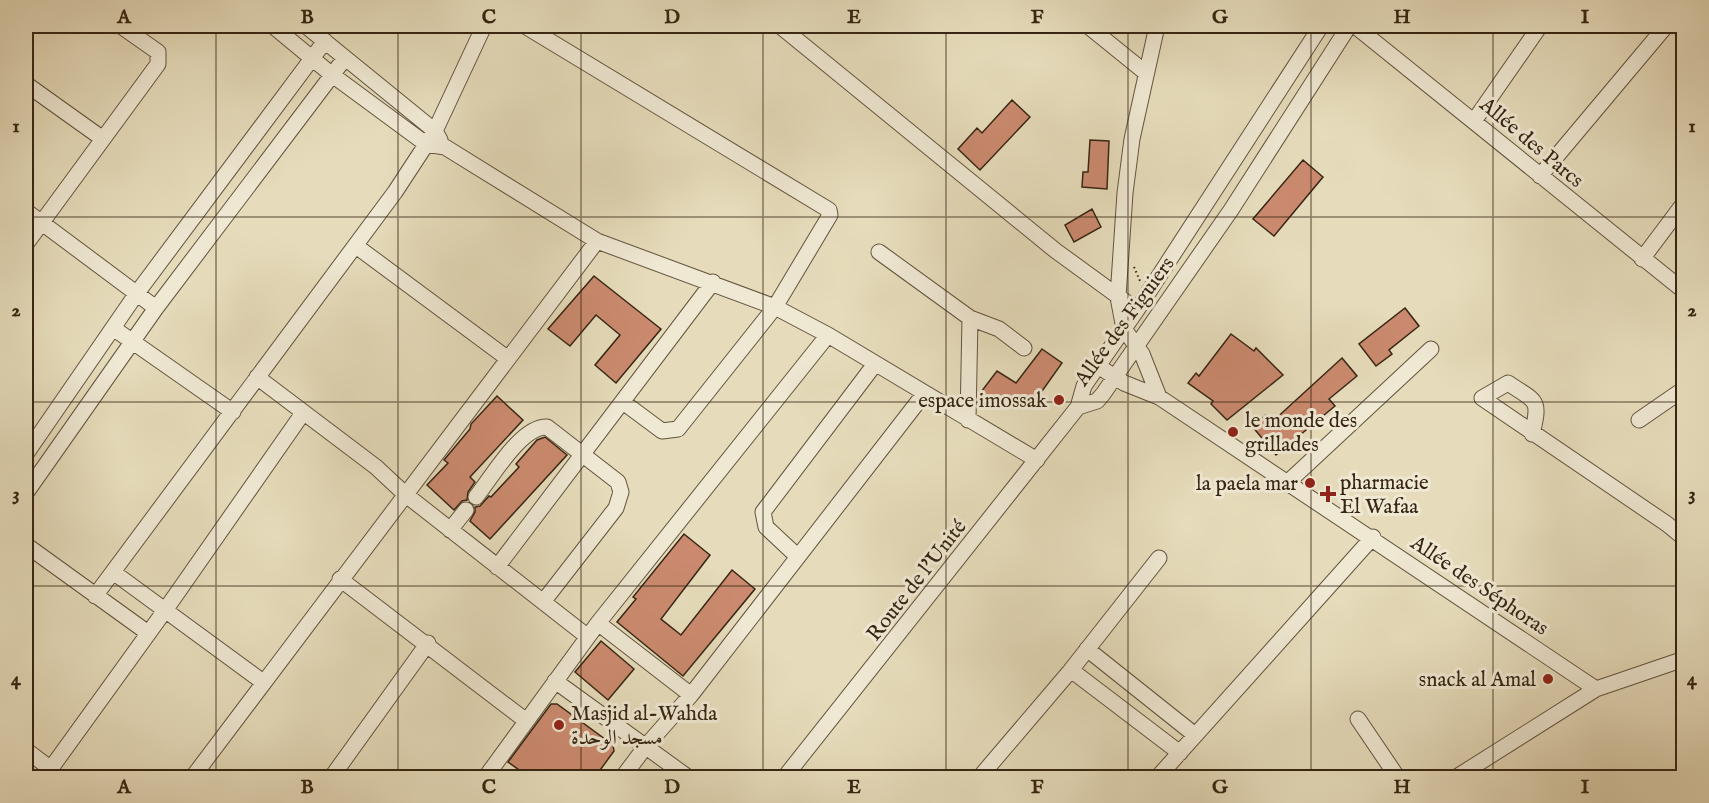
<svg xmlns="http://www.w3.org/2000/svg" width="1709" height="803" font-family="'IM FELL English',Amiri,serif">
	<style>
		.building { fill: #cb8a6f; stroke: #362513; stroke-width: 1.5 }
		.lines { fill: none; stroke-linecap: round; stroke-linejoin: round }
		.minor-casing { stroke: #62533d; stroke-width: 17 }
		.path { stroke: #362513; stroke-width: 2; stroke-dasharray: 1.5 3; stroke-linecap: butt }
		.minor { stroke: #efe8d3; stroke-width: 15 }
		.grid { fill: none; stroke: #362513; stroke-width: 1.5; stroke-opacity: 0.55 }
		.poi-dot { fill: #8f2418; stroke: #efe8d3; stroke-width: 2 }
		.labels { text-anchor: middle; stroke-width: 6; stroke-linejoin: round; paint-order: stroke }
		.street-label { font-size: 21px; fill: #362513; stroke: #efe8d3 }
		.poi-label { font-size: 21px; fill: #362513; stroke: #efe8d3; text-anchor: end }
		.neatline { fill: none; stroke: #362513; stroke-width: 2 }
		.grid-label { font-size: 20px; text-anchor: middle; font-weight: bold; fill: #362513 }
	</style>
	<rect width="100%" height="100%" fill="#e6dcbb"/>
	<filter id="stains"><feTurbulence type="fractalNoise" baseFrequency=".00333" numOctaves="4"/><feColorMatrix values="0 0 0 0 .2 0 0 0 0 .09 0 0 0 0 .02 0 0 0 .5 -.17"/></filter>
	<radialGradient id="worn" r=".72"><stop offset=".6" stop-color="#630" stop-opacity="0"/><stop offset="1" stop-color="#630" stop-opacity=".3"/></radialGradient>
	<path class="building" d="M1012,100L1030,117L980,170L958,149L977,128L982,133Z
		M1090,140L1109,141L1107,189L1082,187L1083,172H1088Z
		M1303,160L1323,177L1274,236L1253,219Z
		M1092,209L1101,227L1074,242L1065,225Z
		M594,276L661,329L616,383L595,365L620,335L596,315L570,346L548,329Z
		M1405,308L1419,326L1389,350L1392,354L1376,366L1359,344Z
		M1231,334L1254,351L1256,348L1283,375L1227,420L1211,404L1213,401L1188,383L1196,373L1199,376Z
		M1042,349L1062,363L1035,401L1003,407L981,392L997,371L1016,383Z
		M1342,358L1357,376L1329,399L1335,406L1276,455L1252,426L1266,415L1272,422Z
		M497,396L523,420L470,477L475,482L468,492L467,500L462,501L454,510L427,485L448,463L444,460L470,429L471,424Z
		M545,437L567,455L490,539L470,521L475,512V507L480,506L489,496L491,497L519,467L516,464L537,440Z
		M684,534L710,555L661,619L681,635L732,570L755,589L683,676L617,622L636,599L633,597Z
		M601,641L634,669L608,700L575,672Z
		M551,704H557L613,745L614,751L595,777H529L508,762Z"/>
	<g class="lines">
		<defs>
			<path id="minor" d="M273,26L331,74L426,144L445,147L597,241L775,307L828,335L1037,460
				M306,26L435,131L440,140
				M525,26L829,210L830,215L775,307L678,429L662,431L623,402
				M780,26L1056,251L1137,310
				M1088,26L1146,73
				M1157,26L1132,139L1125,193L1118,297L1124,329L1142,354L1159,397
				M1355,26L1684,291
				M26,84L103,139
				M1474,121L1540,26
				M1540,176L1666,26
				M26,211L156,308
				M26,244L158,64V52L121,26
				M356,246L507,358
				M879,252L970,318
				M1642,259L1684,203
				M113,328L233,412
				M1098,366L1124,383L1159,397L1596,689
				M257,377L376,467L406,495L588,637
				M1078,407L1097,401L1103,394L1231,210L1349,26
				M968,420L970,318L999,329L1024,348
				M1639,420L1684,389
				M1532,434C1541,398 1536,402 1508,383L1482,398L1667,524L1684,538
				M26,454L137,293L325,41
				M1286,484L1431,349
				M26,493L156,308L345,58
				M476,497C492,477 521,426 547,427L618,482L621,492L616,508L543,602
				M450,530L466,510
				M26,545L148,633
				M797,556L766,527L763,512L875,364
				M497,567L713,282
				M113,572L263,682
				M340,579L525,720
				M95,596L395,192L435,131L484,26
				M598,623L691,695
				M1087,649L1195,735
				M1071,670L1180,753
				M555,681L689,778
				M1358,719L1398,778
				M26,750L51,769
				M44,778L166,609L303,413
				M192,778L597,241
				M331,778L428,643
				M485,778L598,623L828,335
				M622,778L646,746L691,695L924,394
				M784,778L1078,407L1084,386L1137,310L1321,26
				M979,778L1071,670L1159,558
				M1157,778L1373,537
				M1455,778L1596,689L1684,659"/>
		</defs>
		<use href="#minor" class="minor-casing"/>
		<path class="path" d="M1134,267L1140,281"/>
		<use href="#minor" class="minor"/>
	</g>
	<path class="grid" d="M216,26V778M398,26V778M581,26V778M763,26V778M946,26V778M1128,26V778M1311,26V778M1493,26V778M26,217H1684M26,402H1684M26,586H1684"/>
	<g class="poi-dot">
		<circle cx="1059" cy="400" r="6"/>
		<circle cx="1233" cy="432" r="6"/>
		<circle cx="1310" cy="483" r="6"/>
		<path d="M1325 485h6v6h6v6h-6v6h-6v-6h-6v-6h6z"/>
		<circle cx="1548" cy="679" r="6"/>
		<circle cx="559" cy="725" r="6"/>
	</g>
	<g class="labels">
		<g class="street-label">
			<text transform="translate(1532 142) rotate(40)" y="7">Allée des Parcs</text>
			<text transform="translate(1124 321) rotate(-54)" y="7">Allée des Figuiers</text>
			<text transform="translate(916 580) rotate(-52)" y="7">Route de l'Unité</text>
			<text transform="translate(1480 585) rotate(34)" y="7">Allée des Séphoras</text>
		</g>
		<g class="poi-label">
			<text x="1047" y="407">espace imossak</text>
			<text x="1245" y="427" text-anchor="start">le monde des<tspan x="1245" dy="24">grillades</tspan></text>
			<text x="1340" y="489" text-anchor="start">pharmacie<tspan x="1340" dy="24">El Wafaa</tspan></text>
			<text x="1298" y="490">la paela mar</text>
			<text x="1536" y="686">snack al Amal</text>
			<text x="571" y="720" text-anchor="start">Masjid al-Wahda<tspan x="571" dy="24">مسجد الوحدة</tspan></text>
		</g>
	</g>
	<rect width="1709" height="803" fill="none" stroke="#e6dcbb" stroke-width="66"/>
	<rect x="33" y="33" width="1643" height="737" class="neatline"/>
	<g class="grid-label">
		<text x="124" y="23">A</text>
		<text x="307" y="23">B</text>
		<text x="489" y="23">C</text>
		<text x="672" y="23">D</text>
		<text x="854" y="23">E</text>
		<text x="1037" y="23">F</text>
		<text x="1220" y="23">G</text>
		<text x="1402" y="23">H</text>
		<text x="1585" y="23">I</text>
		<text x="16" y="132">1</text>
		<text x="1692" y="132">1</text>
		<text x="16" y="316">2</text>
		<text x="1692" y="316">2</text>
		<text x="16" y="500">3</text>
		<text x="1692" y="500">3</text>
		<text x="16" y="685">4</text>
		<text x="1692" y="685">4</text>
		<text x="124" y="793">A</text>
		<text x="307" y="793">B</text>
		<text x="489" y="793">C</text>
		<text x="672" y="793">D</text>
		<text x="854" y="793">E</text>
		<text x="1037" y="793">F</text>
		<text x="1220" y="793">G</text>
		<text x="1402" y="793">H</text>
		<text x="1585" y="793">I</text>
	</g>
	<rect width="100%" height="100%" filter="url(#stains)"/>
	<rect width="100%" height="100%" fill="url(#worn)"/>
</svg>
